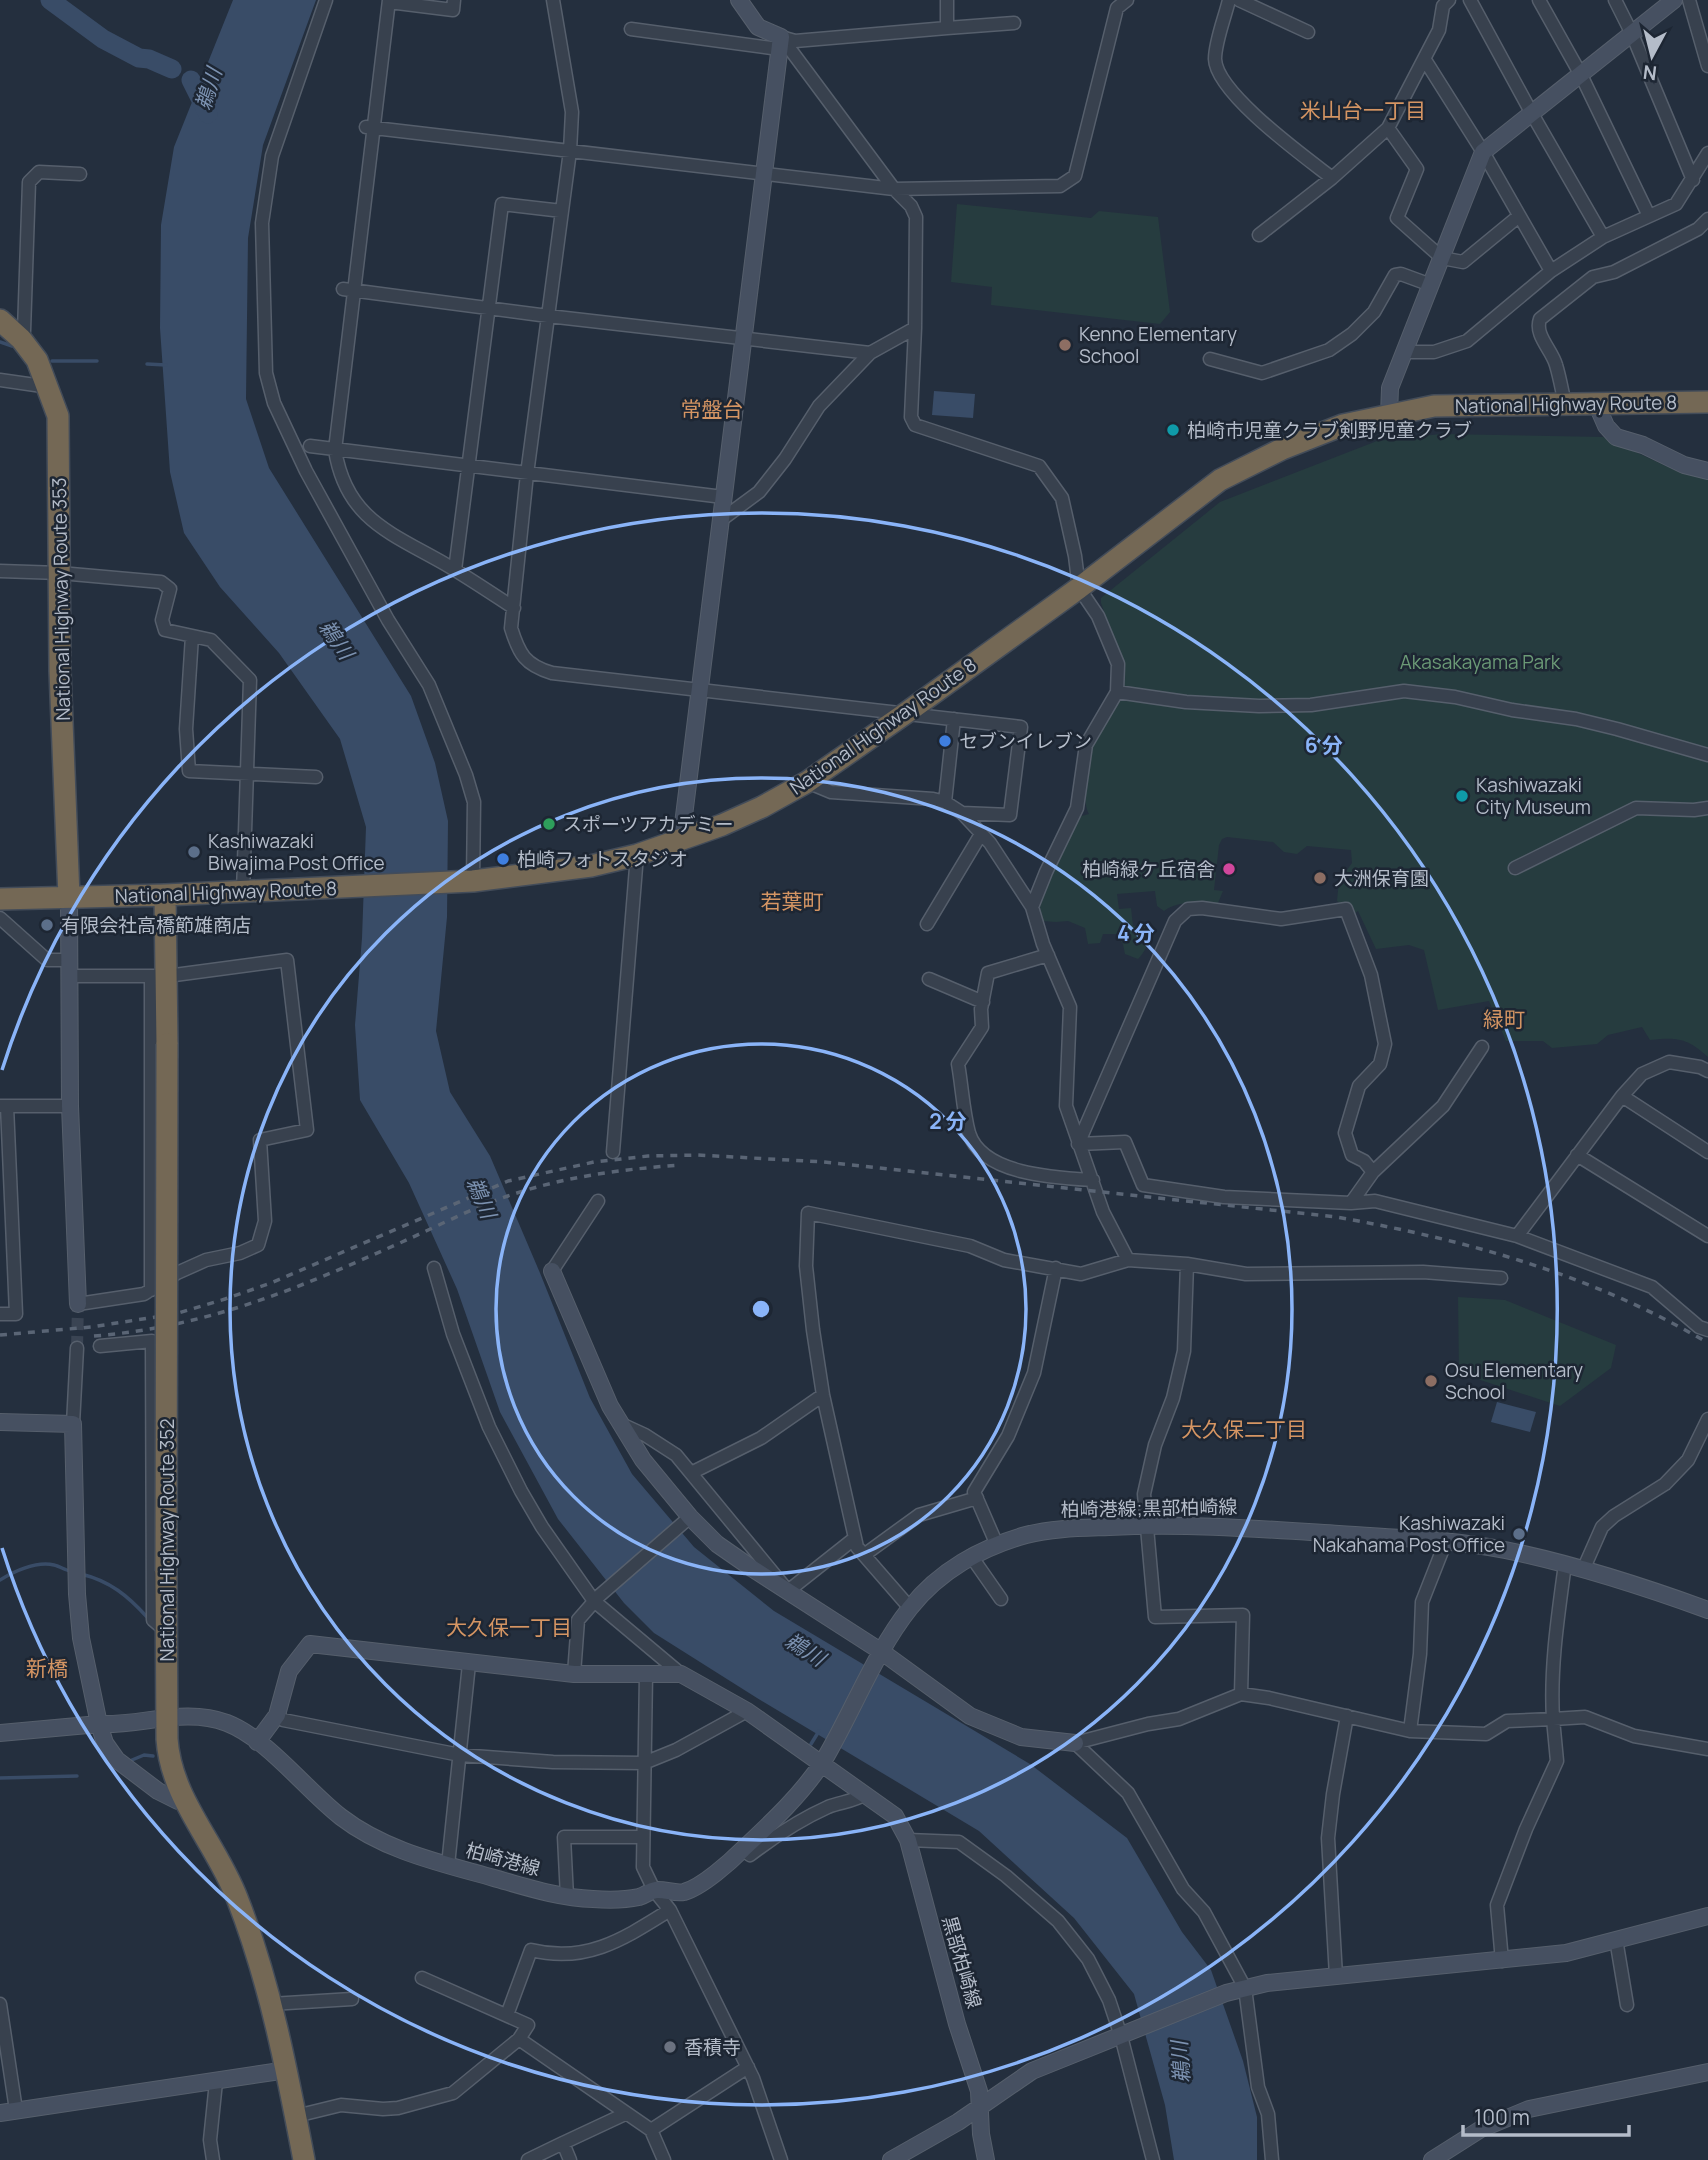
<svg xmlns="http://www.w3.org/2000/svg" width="1708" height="2160" font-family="Manrope,'Noto Sans JP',sans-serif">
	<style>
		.green { fill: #263c3f }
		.water { fill: #394c67 }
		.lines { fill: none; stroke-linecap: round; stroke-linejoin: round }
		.stream { stroke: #394c67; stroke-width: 3.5 }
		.river { stroke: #394c67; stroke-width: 19 }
		.street-tunnel { stroke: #3a4453; stroke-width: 12; stroke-dasharray: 12 6; stroke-linecap: butt }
		.street-casing { stroke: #565f6c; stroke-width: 15 }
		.secondary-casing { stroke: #565f6c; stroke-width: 18 }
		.highway-casing { stroke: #434c59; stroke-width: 24 }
		.street { stroke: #38414e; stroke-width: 12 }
		.secondary { stroke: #465061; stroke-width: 16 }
		.highway { stroke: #746855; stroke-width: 21 }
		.rail { stroke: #5a6575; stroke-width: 3.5; stroke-dasharray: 7 7; stroke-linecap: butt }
		.highway-bridge-casing { stroke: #434c59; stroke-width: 24; stroke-linecap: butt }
		.highway-bridge { stroke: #746855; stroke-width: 21 }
		.ring { fill: none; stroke: #8ab4f8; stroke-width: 3.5 }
		.education-dot { fill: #8d6e63; stroke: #1d2633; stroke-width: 2.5 }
		.culture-dot { fill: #0f9aa8; stroke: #1d2633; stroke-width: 2.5 }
		.shop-dot { fill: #3f7fe0; stroke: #1d2633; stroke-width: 2.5 }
		.leisure-dot { fill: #2e9e5b; stroke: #1d2633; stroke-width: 2.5 }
		.service-dot { fill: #5c6f8a; stroke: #1d2633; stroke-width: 2.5 }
		.hotel-dot { fill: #d1479c; stroke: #1d2633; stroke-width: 2.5 }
		.worship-dot { fill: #6b7280; stroke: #1d2633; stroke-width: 2.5 }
		.labels { text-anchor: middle; stroke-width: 5; stroke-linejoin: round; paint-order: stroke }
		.poi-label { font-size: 19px; fill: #b4bcc9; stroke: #1d2633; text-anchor: start }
		.street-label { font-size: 19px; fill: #b4bcc9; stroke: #1d2633 }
		.park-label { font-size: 19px; fill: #6b9a76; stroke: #1d2633 }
		.water-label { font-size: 21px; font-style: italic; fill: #7c92b1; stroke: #1d2633 }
		.neighbourhood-label { font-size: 21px; fill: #d59563; stroke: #1d2633 }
		.centre { fill: #8ab4f8; stroke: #1d2633; stroke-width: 3.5 }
		.ring-label { font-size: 21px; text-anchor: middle; font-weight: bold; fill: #8ab4f8; stroke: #1d2633; stroke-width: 5; stroke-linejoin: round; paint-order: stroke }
	</style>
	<rect width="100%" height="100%" fill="#242f3e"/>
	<path class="green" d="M957,204L1091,218L1099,211L1158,217L1170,312L1160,324L991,305L992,287L951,282Z
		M1441,434L1603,437L1681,473L1708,479V1057C1687,1038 1678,1037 1650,1040L1642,1027L1608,1035L1597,1044L1552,1048L1543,1041H1506L1489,1001L1438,1010L1424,950L1409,945L1376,949L1358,911L1355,913L1337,901L1339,881L1352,863L1351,850L1307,846L1297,854L1284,852L1273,842L1227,837L1222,839L1219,845L1214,890L1223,891L1218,903C1198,906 1182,898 1164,911L1157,906L1155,891L1117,894L1119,909L1131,908L1133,926L1149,925C1152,935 1146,952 1138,959L1125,954L1123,944L1116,934H1103L1100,943L1088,944L1085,928L1068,921L1056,922L1042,921L1039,903L1041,884L1078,817L1089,814C1078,794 1091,735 1103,715C1107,709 1115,707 1120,701L1123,663L1101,603V598L1220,502L1377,441Z
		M1458,1297L1505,1300L1616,1345L1611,1368L1560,1406L1459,1373Z"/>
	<path class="water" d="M233,0H316L263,145L248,238L246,399L269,468L411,696L435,763L448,821L447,917L436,1031L450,1092L490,1156L540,1273L590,1398L632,1474L694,1547L774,1611L1030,1764L1127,1838L1182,1932L1211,1970L1243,2061L1257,2117V2160H1174L1165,2105L1134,1994L1074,1918L979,1831L757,1698L654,1633L624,1603L558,1519L500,1412L457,1289L409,1183L360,1100L355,1025L362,938L366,827L340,739L279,653L220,587L184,533L170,472L160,328L161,225L174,147Z
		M934,391L975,394L973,418L932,415Z
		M1497,1402L1536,1412L1530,1432L1491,1422Z"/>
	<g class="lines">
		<path class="stream" d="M0,342L12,346
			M52,361H97
			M147,364L166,365
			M81,1574C110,1581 128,1596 147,1617
			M0,1580C15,1571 36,1561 54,1565C59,1566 65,1570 70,1571
			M811,1744L819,1731
			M132,1760L144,1755L153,1756
			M0,1778L77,1776"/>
		<path class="river" d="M50,0L103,39L139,58L149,59L172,69
			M191,80L208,114"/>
		<path class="street-tunnel" d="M77,1348L78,1304"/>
		<defs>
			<path id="street" d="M326,0L272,156L262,223L266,373L274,403L306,471L388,620L429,685L466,775L474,802L473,881
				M389,0L335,450C346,519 391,533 445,564C469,578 491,593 514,608
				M553,0L572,112L570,151L527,474L511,628C519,654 525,665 552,673L1021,727L1010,815L962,813
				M1229,0C1225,17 1215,42 1215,59C1216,93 1305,157 1332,178
				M1239,0L1308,32
				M1449,0L1443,6L1439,30L1388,128L1417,169L1397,218L1442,258L1463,262L1519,216
				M1470,0L1531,112L1603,237
				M1539,0L1581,75L1649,216
				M1615,0L1632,34L1693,180
				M1689,0L1708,66
				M389,2L453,10L454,0
				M947,28L1014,23
				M631,29L779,49
				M781,37L894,189L911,206L916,217L915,328L911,417L915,425L1039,466L1062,498L1075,556L1079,588L1098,616L1118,664L1117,692L1086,745L1077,808L1046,872L1032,907
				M781,37L795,41L947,28V0
				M1425,60L1483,152L1551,271
				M366,127L894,189L1060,186L1075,176L1117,8L1127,0
				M1259,235L1332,178L1388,128
				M343,289L548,316L870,353
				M21,339L24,331L29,182L39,172L80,174
				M1405,352H1434L1467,341L1551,271L1603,237L1676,204L1708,153
				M1210,359L1262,373L1329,350L1352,334L1374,312L1395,275L1401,274L1431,285
				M0,380L49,387
				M1565,404C1562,391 1560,378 1556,365C1552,350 1534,335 1540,319L1593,277L1614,272L1698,229L1708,219
				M310,446L723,497
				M721,520L759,492L785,459L819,406L870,353L915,328
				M455,570L502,204L562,211
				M0,571L60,573L161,582L170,589L162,620L165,630L211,640L250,680L243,892
				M192,636L186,729L189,771L316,777
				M1117,692L1186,702L1259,706L1311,705L1404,691L1455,697L1512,710L1576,719L1617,729L1708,755
				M807,782L831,792L933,799L945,802L962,813L990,843L1032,907L1043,944L1070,1007L1066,1106L1103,1212L1128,1260
				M945,802L954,719
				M1515,868L1636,808L1694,810L1708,808
				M0,918L47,960H69
				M927,924L981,834
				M1048,955L988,973L981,1009L982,1027L958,1064C962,1086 963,1111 969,1133C982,1175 1057,1178 1093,1180
				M69,976H167L287,960L307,1130L260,1140L265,1221L258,1245L240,1253L206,1260L177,1273L144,1294L78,1304
				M929,979L983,1002
				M1622,1096L1708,1152
				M0,1106H70
				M1078,1144L1125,1142L1143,1185L1224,1197L1351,1203L1375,1201L1517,1236L1622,1096L1642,1074L1669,1062L1700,1067L1708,1071
				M1078,1144L1175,921L1188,909L1202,908L1281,919L1346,909L1371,975L1385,1044L1380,1064L1359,1086L1345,1133L1352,1155L1364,1161L1373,1172
				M613,1152L637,855
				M1577,1155L1708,1236
				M1351,1203L1373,1172L1443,1106L1482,1047
				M1517,1236L1652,1287L1699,1327L1708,1330
				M1187,1264L1184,1351L1173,1398L1155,1445L1144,1494L1155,1617L1243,1615L1241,1694
				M434,1268L453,1334L489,1427L521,1491L542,1527L594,1601L681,1674
				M552,1271L598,1201
				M151,1290V976
				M0,1314H16L7,1106
				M100,1346L152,1341L153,1620L166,1631
				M73,1424L77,1348
				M621,1424L645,1435L676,1455L788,1591L855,1538
				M693,1472L761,1438L823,1395
				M997,1545L974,1492L1008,1436L1034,1373L1056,1268
				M864,1555L919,1515L977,1498
				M971,1556L1001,1599
				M1583,1570L1602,1527L1614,1516L1665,1484L1688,1460L1708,1419
				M910,1608L857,1547L823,1395L813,1330L806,1266L808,1213L970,1246L1004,1260L1081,1274L1128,1260L1187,1264L1246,1274L1423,1272L1501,1278
				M574,1674L578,1620L599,1596L690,1517
				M646,1674L643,1867L654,1890L670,1910L753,2078L781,2160
				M277,1715L283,1720L460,1755L553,1762L644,1763L676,1750L747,1711
				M1410,1731L1420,1654L1422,1602L1446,1541
				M1075,1743L1148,1724L1179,1719L1241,1694L1269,1698L1410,1731L1486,1734L1507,1721L1553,1719C1550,1667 1558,1616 1565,1564
				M1075,1743L1128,1793L1183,1889L1204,1912L1245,1988L1258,2087L1268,2114L1272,2160
				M908,1840L959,1842L1006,1876L1058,1921L1088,1959L1109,2000L1121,2036L1153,2160
				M743,1850L750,1855C775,1836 799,1820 828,1807C840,1802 853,1802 865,1794
				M448,1865L469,1664
				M567,1897L564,1837H643
				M1616,1939L1627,2005
				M1502,1961L1497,1905L1526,1829L1557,1761L1553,1719L1585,1717L1634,1736L1708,1749
				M1336,1976L1328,1838L1333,1794L1347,1716
				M422,1978L528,2025L519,2039
				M0,2004L16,2110
				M271,2004L352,1999
				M507,2015L531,1950C587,1964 625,1938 670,1910
				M296,2116L341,2105L383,2109L398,2108L453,2093L519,2039L651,2130L748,2067
				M651,2130L664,2160
				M563,2143L625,2114
				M213,2160L210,2140L216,2082
				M528,2160L563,2143L570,2160"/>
			<path id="secondary" d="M1596,403L1606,426L1616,437L1643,445L1684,465L1708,471
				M1389,415L1390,388L1483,152L1674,0
				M681,840L781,37L758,27L739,0
				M69,897L70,1106L78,1304
				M552,1271L610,1406L643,1460L690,1517L717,1544L753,1569L882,1652L970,1716L1021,1737L1075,1743
				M0,1422L73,1424L77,1594L81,1638L99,1724L105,1743L117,1760L158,1791L178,1801H184
				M0,1733L99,1724C143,1726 184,1707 227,1723C268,1739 306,1790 341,1817C385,1851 441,1863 494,1878C526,1887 559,1898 593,1899C607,1900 625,1900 639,1897C646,1895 649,1891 656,1890C665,1889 675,1894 684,1892C702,1887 730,1862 743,1849C772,1822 803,1793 824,1760C853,1711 875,1652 910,1608C939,1571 982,1547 1026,1535C1053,1528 1081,1528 1109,1527C1186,1523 1262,1529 1339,1534C1394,1538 1450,1539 1505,1550C1574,1564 1642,1586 1708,1610
				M257,1742L277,1715L289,1671L310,1644L574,1674H681L747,1711L895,1816L908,1840L957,2024L979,2091L981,2134L986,2160
				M0,2113L287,2070
				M891,2160L958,2122L1032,2071L1226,1993L1267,1983L1566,1953L1708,1916
				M1432,2160L1481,2129L1529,2109L1708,2072"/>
			<path id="highway" d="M0,320L21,339L37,360L58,416L60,671L69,897
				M165,895L167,1044
				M0,899L165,895L473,881L591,866L637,855L722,825L762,807L807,782L906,713L1079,588L1220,480L1282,449L1343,425L1434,406L1708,402
				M166,1571L167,1739C171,1799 216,1843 237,1898C270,1982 287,2071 304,2160"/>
		</defs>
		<use href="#street" class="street-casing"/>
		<use href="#secondary" class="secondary-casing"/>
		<use href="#highway" class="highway-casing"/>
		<use href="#street" class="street"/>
		<use href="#secondary" class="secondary"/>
		<use href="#highway" class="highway"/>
		<path class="rail" d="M0,1335L91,1327L175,1314L225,1299L271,1283L508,1181L594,1162L648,1156L698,1155L824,1162L1336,1217C1467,1240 1593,1275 1708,1343
			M94,1336C208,1327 299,1288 402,1242C438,1226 476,1206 514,1194C568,1176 625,1169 681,1165"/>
		<defs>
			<path id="highway-bridge" d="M166,1571L167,1044"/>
		</defs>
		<use href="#highway-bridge" class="highway-bridge-casing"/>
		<use href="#highway-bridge" class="highway-bridge"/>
	</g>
	<g class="ring">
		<circle cx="761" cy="1309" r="265"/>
		<circle cx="761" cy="1309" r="531"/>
		<path d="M2 1070A796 796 0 1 1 2 1548"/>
	</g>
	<g class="education-dot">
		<circle cx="1065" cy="345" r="7"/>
		<circle cx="1320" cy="878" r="7"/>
		<circle cx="1431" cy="1381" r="7"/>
	</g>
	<g class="culture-dot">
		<circle cx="1173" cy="430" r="7"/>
		<circle cx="1462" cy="796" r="7"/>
	</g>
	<g class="shop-dot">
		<circle cx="945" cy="741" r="7"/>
		<circle cx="503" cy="859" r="7"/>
	</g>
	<circle class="leisure-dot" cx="549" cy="824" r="7"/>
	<g class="service-dot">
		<circle cx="194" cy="852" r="7"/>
		<circle cx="47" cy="925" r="7"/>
		<circle cx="1519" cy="1534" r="7"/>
	</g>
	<circle class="hotel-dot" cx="1229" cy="869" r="7"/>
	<circle class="worship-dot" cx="670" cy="2047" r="7"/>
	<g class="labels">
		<g class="poi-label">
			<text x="1079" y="341">Kenno Elementary<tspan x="1079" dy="22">School</tspan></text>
			<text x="1187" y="437">柏崎市児童クラブ剣野児童クラブ</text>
			<text x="959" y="748">セブンイレブン</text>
			<text x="1476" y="792">Kashiwazaki<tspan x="1476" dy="22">City Museum</tspan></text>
			<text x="563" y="831">スポーツアカデミー</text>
			<text x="208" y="848">Kashiwazaki<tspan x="208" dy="22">Biwajima Post Office</tspan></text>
			<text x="517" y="866">柏崎フォトスタジオ</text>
			<text x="1215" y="876" text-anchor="end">柏崎緑ケ丘宿舎</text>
			<text x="1334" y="885">大洲保育園</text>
			<text x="61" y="932">有限会社高橋節雄商店</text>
			<text x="1445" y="1377">Osu Elementary<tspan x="1445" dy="22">School</tspan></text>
			<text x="1505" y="1530" text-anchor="end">Kashiwazaki<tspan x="1505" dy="22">Nakahama Post Office</tspan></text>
			<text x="684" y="2054">香積寺</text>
		</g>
		<g class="street-label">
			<text transform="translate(1566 404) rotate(-1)" y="7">National Highway Route 8</text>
			<text transform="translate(61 599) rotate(-91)" y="7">National Highway Route 353</text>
			<text transform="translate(883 726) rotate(-35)" y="7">National Highway Route 8</text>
			<text transform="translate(226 892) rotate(-2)" y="7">National Highway Route 8</text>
			<text transform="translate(1149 1508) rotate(-1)" y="7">柏崎港線;黒部柏崎線</text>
			<text transform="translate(167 1540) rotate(-90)" y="7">National Highway Route 352</text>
			<text transform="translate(503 1859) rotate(15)" y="7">柏崎港線</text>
			<text transform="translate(962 1962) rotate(74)" y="7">黒部柏崎線</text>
		</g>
		<g class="park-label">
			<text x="1480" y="669">Akasakayama Park</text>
		</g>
		<g class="water-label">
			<text transform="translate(209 89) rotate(-73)" y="7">鵜川</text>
			<text transform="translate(336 640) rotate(55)" y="7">鵜川</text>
			<text transform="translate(481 1198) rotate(67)" y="7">鵜川</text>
			<text transform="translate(805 1650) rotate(32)" y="7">鵜川</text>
			<text transform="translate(1181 2062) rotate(-94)" y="7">鵜川</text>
		</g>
		<g class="neighbourhood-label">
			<text x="1363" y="118">米山台一丁目</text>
			<text x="712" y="417">常盤台</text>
			<text x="792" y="909">若葉町</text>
			<text x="1504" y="1027">緑町</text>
			<text x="1244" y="1437">大久保二丁目</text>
			<text x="509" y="1635">大久保一丁目</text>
			<text x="47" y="1676">新橋</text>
		</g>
	</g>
	<circle cx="761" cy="1309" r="10" class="centre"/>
	<g class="ring-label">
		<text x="1324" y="753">6 分</text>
		<text x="1136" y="941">4 分</text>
		<text x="948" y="1129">2 分</text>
	</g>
	<g transform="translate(1652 56) rotate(187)" stroke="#1d2633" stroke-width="5" paint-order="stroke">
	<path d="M0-5L12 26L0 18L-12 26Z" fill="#b4bcc9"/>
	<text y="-10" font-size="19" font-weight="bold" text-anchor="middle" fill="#b4bcc9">N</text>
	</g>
	<path d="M1463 2125v10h166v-10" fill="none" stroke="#b4bcc9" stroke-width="3.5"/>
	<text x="1474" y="2125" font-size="21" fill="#b4bcc9" stroke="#1d2633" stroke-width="5" paint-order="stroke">100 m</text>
</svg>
